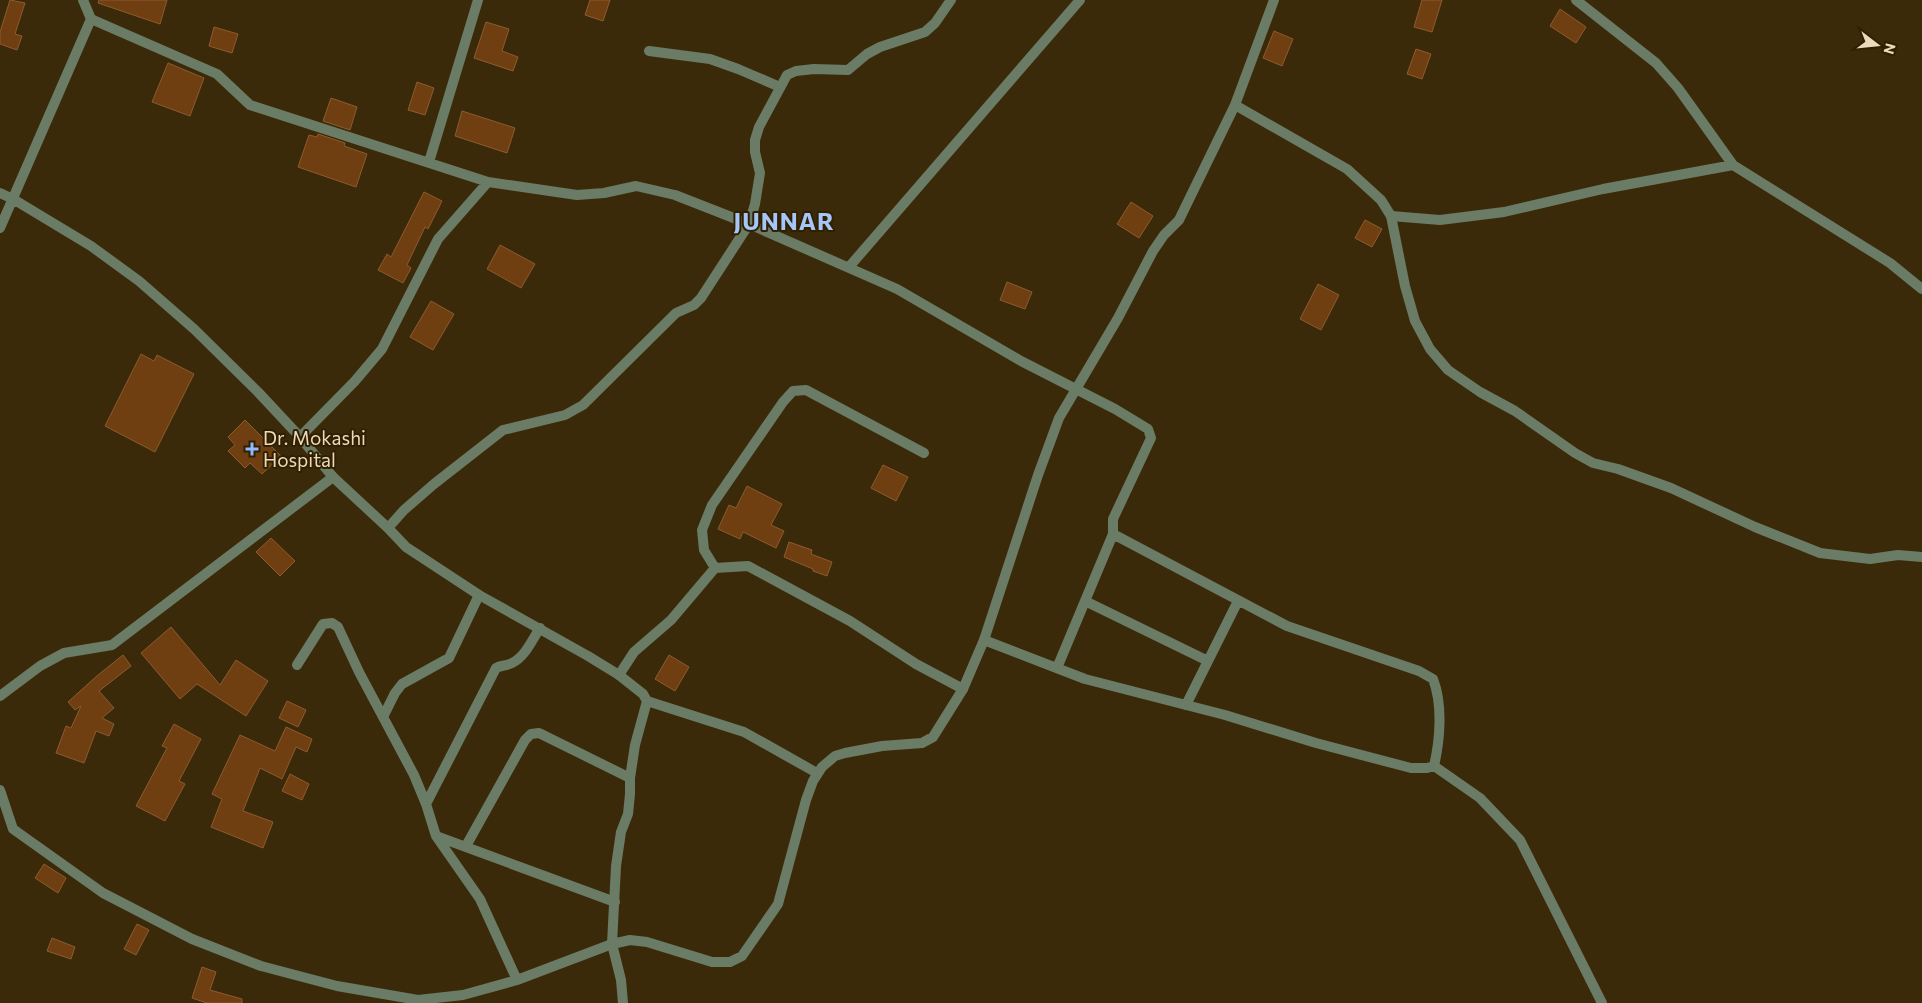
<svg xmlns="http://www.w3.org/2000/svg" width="1922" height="1003" font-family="Commissioner,sans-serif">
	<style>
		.building { fill: #6f3f11; stroke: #8d5b30 }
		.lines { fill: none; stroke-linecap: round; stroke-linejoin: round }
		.minor { stroke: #6a7c65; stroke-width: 10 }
		.tertiary { stroke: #6a7c65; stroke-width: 10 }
		.poi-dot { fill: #8fb8fd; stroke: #312000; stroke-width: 2 }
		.labels { text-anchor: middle; stroke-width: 4; stroke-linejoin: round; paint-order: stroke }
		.poi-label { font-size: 19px; fill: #ecdabc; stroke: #312000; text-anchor: start }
		.district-label { font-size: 24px; font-weight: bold; letter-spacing: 1px; fill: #a6c6f9; stroke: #312000 }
	</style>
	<rect width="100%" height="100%" fill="#3b2a09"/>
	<path class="building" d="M10,0L25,3L15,34L22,36L17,50L0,44V32Z
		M99,0H167L160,24L98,3Z
		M590,0H610L603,21L585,15Z
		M1422,0H1442L1432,32L1414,27Z
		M1560,9L1586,27L1576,43L1550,26Z
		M486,22L509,29L502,51L518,57L513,71L474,58Z
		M214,27L238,34L232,53L209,46Z
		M1274,31L1293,39L1282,66L1263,58Z
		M1416,49L1431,54L1422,79L1407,74Z
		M168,63L204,78L190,116L152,102Z
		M417,82L434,88L425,115L408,110Z
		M331,98L357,107L350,130L323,121Z
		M462,111L515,128L507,153L455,136Z
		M318,134L345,143L344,146L367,154L356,187L298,167L309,135L317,137Z
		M424,192L442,201L428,229L425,227L407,265L411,268L403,283L378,270L387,254L391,257Z
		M1131,202L1153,216L1139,238L1117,224Z
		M1365,220L1382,229L1372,247L1355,238Z
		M500,245L535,264L521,288L487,269Z
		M1007,282L1032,292L1025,309L1000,300Z
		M1318,284L1339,295L1321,330L1300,319Z
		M431,301L454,314L433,350L410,337Z
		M141,354L154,361L157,355L194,374L155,452L105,426Z
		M245,420L281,456L262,474L250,463L245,468L228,451L235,445L228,437Z
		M883,465L908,477L896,501L871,488Z
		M747,486L782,504L771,525L784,531L776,548L743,532L740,539L718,529L729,505L736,508Z
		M271,538L295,561L280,576L256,552Z
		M789,542L812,550L811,554L832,562L827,576L813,571V569L784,557Z
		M171,627L220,685L236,660L268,681L246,716L197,684L180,699L141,653Z
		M123,655L131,666L99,691L114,708L102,718L114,724L109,736L96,731L84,763L56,753L66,726L71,728L81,706L75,710L68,702L98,675Z
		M669,655L689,667L675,691L655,679Z
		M287,701L306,710L298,727L279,718Z
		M174,724L201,739L179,781L185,784L165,821L136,806L167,748L162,746Z
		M286,727L312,739L307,752L296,747L282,779L260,768L243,811L273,822L263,848L211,827L222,799L212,794L240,735L275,751Z
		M290,774L309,784L302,800L282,791Z
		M44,864L66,878L58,893L35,878Z
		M137,924L149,930L136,955L124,949Z
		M52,938L75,947L71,959L47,951Z
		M202,967L216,972L210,990L242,999V1003H207L192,998Z"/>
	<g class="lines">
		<path class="minor" d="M91,19L217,74L250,105L488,182L577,195L604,193L636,186L675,195L749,224L897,289L1021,361L1115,409L1148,429L1151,438L1113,519V534L1287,626L1419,671L1433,679C1443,705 1440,740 1434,766L1480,798L1520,840L1602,1003
			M649,51L710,59L738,69L780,87
			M429,162L478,0
			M1733,165L1890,263L1922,289
			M0,193L13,199
			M1391,216L1440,220L1504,212L1603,189L1733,165L1678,88L1656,63L1576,0
			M849,267L1080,0
			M300,437L355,381L382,349L438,239L488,182
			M715,568L704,550L702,530L712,505L783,402L793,391L806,390L924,453
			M1085,601L1208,661
			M984,640L1085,679L1225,715L1316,743L1411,768H1427L1434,766
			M297,665L323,624L332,623L338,627L359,672L414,775L426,804L436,836L480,899L517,980
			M1057,668L1113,534
			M619,675L634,652L671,620L715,568L748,566L850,621L916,664L963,689
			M0,696L40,666L64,653L112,645L333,477
			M647,701L744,732L817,773
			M1186,705L1238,601
			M383,717L395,693L402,684L449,658L479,595
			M0,790L13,829L103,893L192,939L261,966L337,986L418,1000L463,995L517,980L612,944
			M426,804L496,668C501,665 507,666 512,663C525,657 532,640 540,628
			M436,836L615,902
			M466,846L525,740L531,734L539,733L630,778"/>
		<path class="tertiary" d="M1235,105L1347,169L1381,200L1391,216L1405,286L1415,321L1430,349L1448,370L1480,392L1515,411L1575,453L1593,463L1618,469L1671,488L1755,527L1820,553L1870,559L1898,555L1922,557
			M13,199L91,246L139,281L194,329L258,392L300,437L333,477L388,528L406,547L479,595L588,656L619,675L643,694L647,701L635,745L630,778V794L628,814L621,832L616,866L612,944L621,980L623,1003
			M0,228L91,19L83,0
			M388,528L404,510L434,484L503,430L565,415L583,405L676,313L694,305L701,298L749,224L755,204L760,173L755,152V140L759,127L787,75L796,71L814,69L848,70L867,54L880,47L925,32L935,23L951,0
			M612,944L630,940L647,942L712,962H730L742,956L778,904L806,800L813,781L822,767L835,756L845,753L882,746L922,743L933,737L963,689L984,640L1038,475L1059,418L1118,318L1153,251L1164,235L1179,220L1235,105L1274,0"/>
	</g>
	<path class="poi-dot" d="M249.5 441.5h5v5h5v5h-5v5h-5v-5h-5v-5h5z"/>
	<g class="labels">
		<g class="poi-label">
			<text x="263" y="445">Dr. Mokashi<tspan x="263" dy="22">Hospital</tspan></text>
		</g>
		<g class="district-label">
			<text x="784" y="230">JUNNAR</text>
		</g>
	</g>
	<g transform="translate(1877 45) rotate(106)" stroke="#312000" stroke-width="4" paint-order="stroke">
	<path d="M0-4L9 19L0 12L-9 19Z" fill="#ecdabc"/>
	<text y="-8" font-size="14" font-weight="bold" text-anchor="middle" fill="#ecdabc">N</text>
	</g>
</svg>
